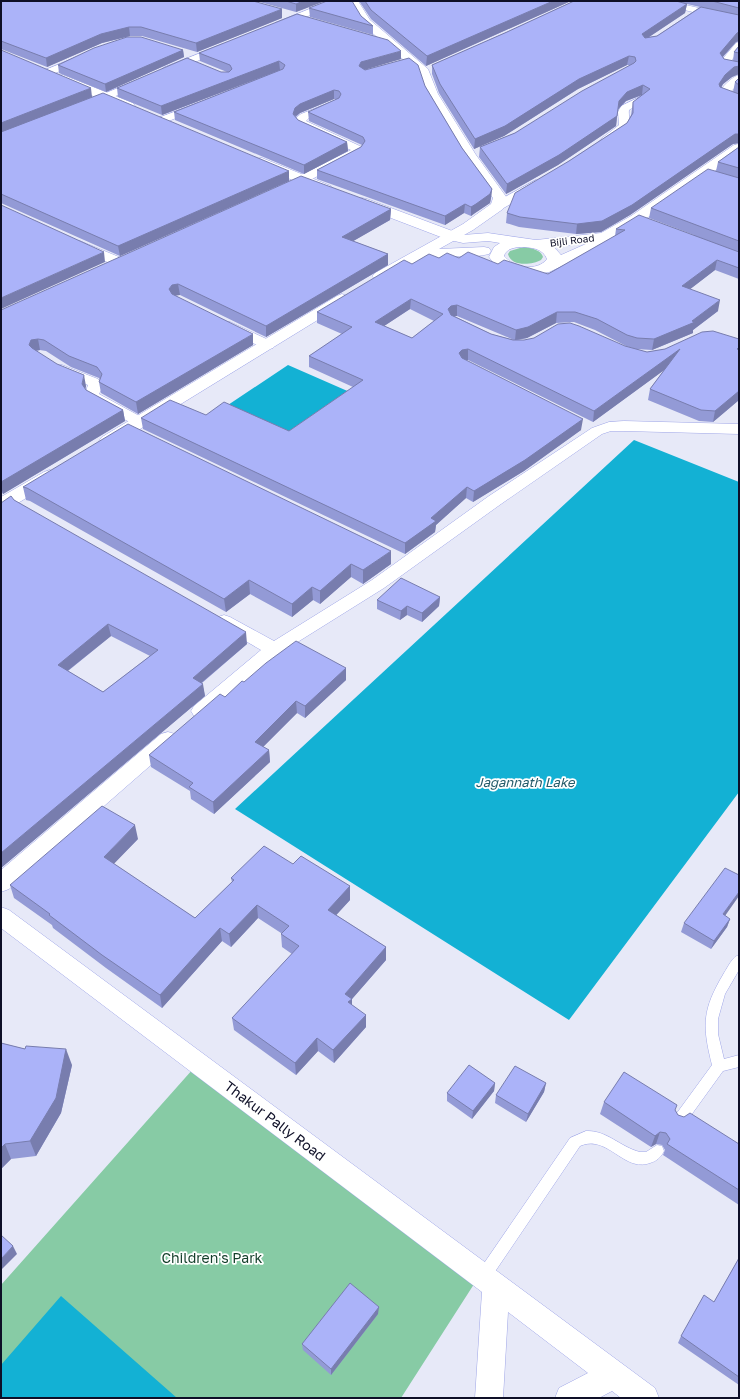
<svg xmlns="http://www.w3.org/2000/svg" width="740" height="1399" font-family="'Golos Text',sans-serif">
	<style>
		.green { fill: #87cba5 }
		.water { fill: #13b1d4 }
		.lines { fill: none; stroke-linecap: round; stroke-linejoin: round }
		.lane-casing { stroke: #9fa6e8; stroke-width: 1 }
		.street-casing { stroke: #9fa6e8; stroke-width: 1 }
		.secondary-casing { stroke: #9fa6e8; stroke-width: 1 }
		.primary-casing { stroke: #9fa6e8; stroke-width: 1 }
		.lane { fill: #fff; fill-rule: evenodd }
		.street { fill: #fff; fill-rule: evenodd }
		.secondary { fill: #fff; fill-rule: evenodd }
		.primary { fill: #fff; fill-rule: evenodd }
		.wall { fill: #939ad6; fill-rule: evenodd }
		.shaded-wall { fill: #787dae }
		.building { fill: #abb3f9; stroke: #787dae; fill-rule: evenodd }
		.labels { text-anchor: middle; stroke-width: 3.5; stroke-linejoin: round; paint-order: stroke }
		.far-street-label { font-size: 10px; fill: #0e0f27; stroke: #fff }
		.water-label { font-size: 13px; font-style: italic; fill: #245b6a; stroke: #fff }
		.near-street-label { font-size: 14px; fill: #0e0f27; stroke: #fff }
		.near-park-label { font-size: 14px; fill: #123e29; stroke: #fff }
	</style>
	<rect width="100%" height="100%" fill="#e7e9f8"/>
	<path class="green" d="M526,247C533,249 541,250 543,257L541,260C532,265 511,267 508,254L510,251L520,248Z
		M193,1069L476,1281L401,1398H1V1285Z"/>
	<path class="water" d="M288,365L352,393L287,440L222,409Z
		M634,440L739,482V792L569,1020L235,809Z
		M61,1296L177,1398H1V1365Z"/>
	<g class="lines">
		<defs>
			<path id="lane" d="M739,955V970L725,994L718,1019V1034L724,1059L739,1055V1067L723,1071L684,1125L679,1127L674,1125L672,1121L674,1117L712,1065C702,1025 702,1010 724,973C728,967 732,957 739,955Z
				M586,1131C607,1130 620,1147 640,1152H646L657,1145L662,1146L664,1151C661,1157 657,1161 650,1163C629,1171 614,1147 595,1144C589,1143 585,1144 580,1146L488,1282L483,1284L478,1282L476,1277L478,1272L570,1138Z"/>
			<path id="street" d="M329,1H342L340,3L281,27L278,28L273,25L275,23Z
				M653,1H668L739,17V23L655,3Z
				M739,42V51L730,62L739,64V70L723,67L720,62L736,43Z
				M223,44L226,45L228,47L226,49L171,72H163L162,70L163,68Z
				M82,55L87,58L86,60L53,74L49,75L44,72L45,70Z
				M739,75V84L730,92L739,96V103L720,96L719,94C721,87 732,77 739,75Z
				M140,79L144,80L145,82L144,84L92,106H84L83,104L84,102Z
				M642,96L647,99L629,110C628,115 631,121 629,126C626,134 609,145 601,143L599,141L601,139L619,125L618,112L621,106Z
				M332,102L337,105L336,107L309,118L306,121L362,147L364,151L362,153L289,191H281L279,188L281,185L351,150L299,127L295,122L297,117L301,114Z
				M198,103L203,106L202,108L166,122H158L157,120L158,118Z
				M536,180L540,181L542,184L540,187L502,209H494L492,206L494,203Z
				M80,241L124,259L125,262L124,265H114L76,248L74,245L76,242Z
				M230,322L273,342L275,345L273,348L268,349L263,348L225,329L223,326L225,323Z
				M62,365L98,379L103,386L99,394L145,419L148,422L145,425L140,427L135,425L89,400L85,394L88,385L57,372L55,369L57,366Z
				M624,421L739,424V434L624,431H611L602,434L501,504L384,588L280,653L208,716L201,718L194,716L191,711L194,706L261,650L218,625L215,621L218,617L224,615L230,617L274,641L372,580L489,496L592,428L609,422Z
				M168,732L175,734L178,739L175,744L9,889L1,892V870L161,734Z
				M1,907L9,910L655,1388L659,1398H621L612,1391L599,1398H555L559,1388L588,1373L508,1312L503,1398H475L482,1292L1,928Z"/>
			<path id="secondary" d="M348,1H358L370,20L428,69L438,94L476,155L507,198L503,209L473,230L439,249L484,247L489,248L491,251L489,254C473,258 458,255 442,257C434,259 428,263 420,260L385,279L380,281L375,279L372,276L375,273L463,224L491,204L493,198L463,156L426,94L419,73L362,24Z
				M342,294L347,296L350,299L347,302L114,445L108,446L102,445L99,441L102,437L337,296Z
				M50,470L56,472L59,476L56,480L8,509L1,511V497L44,472Z"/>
			<path id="primary" d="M63,75L133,103L135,106L133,109H125L59,82L57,79L59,76Z
				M739,144V154L641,222L611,239L601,248L549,272L526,276L511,273L496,266L489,257L494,247L500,243L488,241L463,243L446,239L357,205L355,202L357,199L362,198L367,199L463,235L488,233L536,240L601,233L631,216L734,145ZM588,243L561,255L554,247ZM524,247C534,248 543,249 547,259C537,272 514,268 504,256C506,248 516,247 524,247Z
				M262,158L331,186L333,189L331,192L326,193L321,192L257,165L255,162L257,159Z"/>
		</defs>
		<use href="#lane" class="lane-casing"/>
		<use href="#street" class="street-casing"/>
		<use href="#secondary" class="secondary-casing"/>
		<use href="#primary" class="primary-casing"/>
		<use href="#lane" class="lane"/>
		<use href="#street" class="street"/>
		<use href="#secondary" class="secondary"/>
		<use href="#primary" class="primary"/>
	</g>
	<path class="wall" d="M1,1L282,18L197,52L142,36H130L102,43L47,67L1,49Z
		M256,1H325L296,12Z
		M359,1H571L426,66L371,19Z
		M574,1H739V41L736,42L723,57L724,59L733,61L734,52L739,46V74L732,77L723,84L721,88L733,92L735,82L739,78V143L733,144L630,215L601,232L576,234L519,227L506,223L507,213L569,161L627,123L631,115L633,102L642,95L626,101L618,110L616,126L558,165L506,194L479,157L480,147L515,133L630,65H627L578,89L504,136L474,149L439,93L432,74V65L507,32ZM687,4L700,7L657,36L649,37L685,13Z
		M309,8L361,16L373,26V35L310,17Z
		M1,50L92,97L289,181L120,256L1,203Z
		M183,50L184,57L106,92L59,73L58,65Z
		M199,53L401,59L364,69L425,86L462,148L492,189L491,198L490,203L475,213L471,216L464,213L445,225L317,179V170L361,147L362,145L309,121L308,112L337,99H334L300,113L296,117L298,120L347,142L348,151L304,174L175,120L174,112L280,70L162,115L118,97L117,88L221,72H227L200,61Z
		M739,147V279L715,270L690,289L718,311L693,330V333L652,350L636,349L647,352L739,339V400L713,422L699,421L648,400L650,389L664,370L593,422L468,360H465L581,430L524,471L473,502L466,498L436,525L435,532L405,554L143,429L141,418L206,415L289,431L353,387L309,367V356L342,334L317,323V312L412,264L439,258H459L498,264L548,274L615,236L616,229L694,235L649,218L651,208L716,171L718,162ZM410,309L434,321L412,338L384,326ZM454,316H457L514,340L491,334ZM574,322L595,330L626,346L636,349L625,346L518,340L527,338L556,323Z
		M391,209L390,220L353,241L388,254V265L266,337L180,295H175L253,345L138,414L101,393L99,382L100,380L99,378L71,367L46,351L40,350L36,351L86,386L85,389L86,390L123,410L125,421L3,494L1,491V310Z
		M23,487L391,564L363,584L351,577L320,604L313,600L292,617L250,594L226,612L30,501L26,500Z
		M14,500L247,644L202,683L205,696L1,868V503ZM111,636L150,656L103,692L68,671Z
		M440,597L439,606L422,622L407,615L400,620L377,609V600Z
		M346,668V680L305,718L297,713L263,747L269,750L270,762L214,814L191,799L190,791L151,767L149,755L244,682Z
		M138,839L113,864L195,918L232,882L231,878L293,864L350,886V900L336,915L386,947V960L352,999V1005L366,1027L334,1063L318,1051L296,1075L234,1030L232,1018L292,954L282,947L281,934V933L258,918L231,947L222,941L162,1008L106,968L53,928L52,925L14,898L10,885Z
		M730,919L727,927L711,949L681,932L684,923Z
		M1,1043L25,1049L72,1065L61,1113L36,1156L11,1159L1,1169Z
		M495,1083L494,1091L472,1119L447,1101V1093Z
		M546,1083L544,1092L526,1122L495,1103L496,1095Z
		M604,1102L675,1110L678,1115L739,1144V1205L663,1155L665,1150L662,1145L656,1144L651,1147L600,1114Z
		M739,1258V1385L678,1343L681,1336L714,1302Z
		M378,1314L331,1375L303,1350L302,1344Z"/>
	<path class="shaded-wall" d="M303,1H325L296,12V4Z
		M553,1H571L426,66L427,56Z
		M687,4L685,13L640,43L642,34Z
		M282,9V18L197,52L196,43Z
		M129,27L130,36L102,43L47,67L46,58L101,34Z
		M739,32V41L736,42L718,62L720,53L737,33Z
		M183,50L184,57L106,92L105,84Z
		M401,51V59L361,71L359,66L361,62Z
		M629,56L627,65L578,89L504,136L474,149L475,139L579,79Z
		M279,61L280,70L162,115L161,106Z
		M739,66V74L732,77L723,84L718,93L719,84L725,75L734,67Z
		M643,85L642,95L626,101L617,110L619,101L627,92Z
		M91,88L92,97L1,133V123Z
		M334,90V99L300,113L296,116L293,114L295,108L300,104Z
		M617,116L616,126L558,165L506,194L507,184Z
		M735,134H739V143L733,144L630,215L601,232L576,234L577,224Z
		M347,142L348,151L304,174V165Z
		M289,171V181L120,256L118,246Z
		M492,189L491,198L490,203L475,213L471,216V207Z
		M465,204L464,213L445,225V216Z
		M391,209L390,220L343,247L342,237Z
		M104,252L105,262L1,309V298Z
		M388,254V265L266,337V326Z
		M717,260L715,270L680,297L682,286Z
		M178,284L180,295L174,296L171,299L169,289L172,285Z
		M411,299L410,309L375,332V322Z
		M720,300L718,311L693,330V333L652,350L654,339L692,321Z
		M457,305V316L451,317L448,309L451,306Z
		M557,312L556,323L527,338L515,340L516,330Z
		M253,334V345L138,414L136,402Z
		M38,339L40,350L34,351L29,345L31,340Z
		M468,349V360L462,361L459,353L462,350Z
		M680,349L678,360L593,422L594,411Z
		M84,375L86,386L84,395L82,384Z
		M739,391V400L713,422L715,411Z
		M123,410L125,421L3,494L1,487V482Z
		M583,419L581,430L524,471L473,502L474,491Z
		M467,487L466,498L436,525L435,532L405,554V543L431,518Z
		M391,551V564L363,584V570Z
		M351,564V577L320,604V591Z
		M249,580L250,594L226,612L224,599Z
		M312,587L313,600L292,617V604Z
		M440,597L439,606L422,622V613Z
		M407,606V615L400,620L401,611Z
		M108,624L111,636L61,676L58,665Z
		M246,632L247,644L194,689L193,678Z
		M346,668V680L305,718V706Z
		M203,684L205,696L1,868V853Z
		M296,701L297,713L256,754L255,742Z
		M269,750L270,762L214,814L213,802Z
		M135,825L138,839L107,871L104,857Z
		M350,886V900L329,923L328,910Z
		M739,892V896L720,923L723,914Z
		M257,905L258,918L231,947L229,934Z
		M730,919L727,927L711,949L714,941Z
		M220,928L222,941L162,1008L160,995Z
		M386,947V960L352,999V1011L345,994Z
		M366,1015V1027L334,1063L333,1050Z
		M317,1038L318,1051L296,1075L295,1063Z
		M66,1049L72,1065L61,1113L36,1156L30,1141Z
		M495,1083L494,1091L472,1119L473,1111Z
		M546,1083L544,1092L526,1122L528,1114Z
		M660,1132L656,1144L651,1147L655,1136Z
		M5,1144L11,1159L1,1169V1148Z
		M13,1246L17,1254L1,1270V1259Z
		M379,1307L378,1314L331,1375V1369Z"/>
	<path class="building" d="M1,1H253L282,9L196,43L141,27H129L101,34L46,58L1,41Z
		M286,1H303L296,4Z
		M327,1H352L361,16L373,26L309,8Z
		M365,1H553L427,56L371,10Z
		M574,1H676L687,4L642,34L645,38L657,36L701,7L739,15V32L737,33L720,53L724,59L739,62V66L734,67L725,75L719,84L720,87L739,94V134H735L632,205L602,221L577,224L520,217L507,213L515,193L569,161L627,123L633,113V102L650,89L643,85L627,92L619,101L617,116L559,155L507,184L480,147L515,133L582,91L634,63L636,61L635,57L629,56L579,79L505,126L475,139L440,84L432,65L507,32Z
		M712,1H739V8Z
		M297,14L388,40L401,51L361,62L359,66L365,70L409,58L418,65L425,86L462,148L492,189L490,194L476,204L471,207L465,204L445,216L317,170L361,147L365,141L363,137L308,112L339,98L341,94L339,91L334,90L300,104L295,108L293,114L298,120L347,142L304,165L174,112L283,69L285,65L279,61L161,106L117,88L187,58L221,72H229L232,69L230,65L199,53Z
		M127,37H141L183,50L105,84L58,65L94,48Z
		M739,46V53L734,52Z
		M1,50L91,88L1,123Z
		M739,78V85L735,82Z
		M103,93L289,171L118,246L1,194V132Z
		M739,147V168L718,162Z
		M708,169L739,178V241L651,208Z
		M301,176L391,209L342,237L388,254L266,326L178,284L172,285L169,289L172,294L253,334L136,402L99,382L102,374L97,367L69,356L44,340L38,339L31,340L29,345L32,348L57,364L84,375L82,384L86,390L123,410L1,482V310Z
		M1,205L104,252L1,298Z
		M639,215L739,252V268L717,260L682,286L720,300L692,321L695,322L654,339L637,338L627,335L597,319L575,312H557L528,327L516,330L457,305L451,306L448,309L451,315L491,334L513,340H524L534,338L558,324L570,323L579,326L625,346L647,352L665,349L702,332L713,331L739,339V347L737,349L739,350V391L715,411L701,410L650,389L680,349L594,411L468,349L462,350L459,353L462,358L583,419L525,460L474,491L467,487L431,518L436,521L405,543L141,418L170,400L206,415L224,402L289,431L363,380L309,356L352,327L317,312L404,260L412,264L429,254L439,258L447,253L459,258L468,252L498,264L504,260L548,274L625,230L616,229ZM411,299L443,314L412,338L375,322Z
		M128,424L391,551L363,570L351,564L320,591L312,587L292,604L249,580L224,599L27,488L23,487Z
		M11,496L14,500L246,632L193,678L203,684L1,853V503ZM108,624L158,650L103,692L58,665Z
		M401,578L440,597L422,613L407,606L401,611L377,600Z
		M296,641L346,668L305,706L296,701L255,742L269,750L213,802L189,787L193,783L149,755L220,694L225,697L242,681L244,682L266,663Z
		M102,806L135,825L104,857L195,918L234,880L231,878L264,846L293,864L301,856L350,886L328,910L386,947L345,994L352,999L348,1002L366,1015L333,1050L317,1038L295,1063L232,1018L299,946L281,934L289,926L257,905L229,934L220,928L160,995L102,955L49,915L50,914L10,885Z
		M725,868L739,875V892L723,914L730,919L714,941L684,923Z
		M1,1043L25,1049L26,1046L66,1049L56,1098L30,1141L5,1144L1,1148Z
		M469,1065L495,1083L473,1111L447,1093Z
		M515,1066L546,1083L528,1114L496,1095Z
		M624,1072L677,1105L675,1110L678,1115L684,1117L690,1113L739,1144V1190L667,1144L670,1139L666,1133L660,1132L655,1136L604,1102Z
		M1,1235L13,1246L1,1259Z
		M739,1258V1377L681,1336L704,1295L714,1302Z
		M350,1283L379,1307L331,1369L302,1344Z"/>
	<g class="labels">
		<g class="far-street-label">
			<text transform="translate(572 240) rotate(-7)" y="4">Bijli Road</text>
		</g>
		<g class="water-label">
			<text x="525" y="787">Jagannath Lake</text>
		</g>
		<g class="near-street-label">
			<text transform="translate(275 1121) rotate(37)" y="5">Thakur Pally Road</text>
		</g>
		<g class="near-park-label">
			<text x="212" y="1263">Children's Park</text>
		</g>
	</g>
	<rect width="740" height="1399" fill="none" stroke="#0e0f27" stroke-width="4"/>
</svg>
